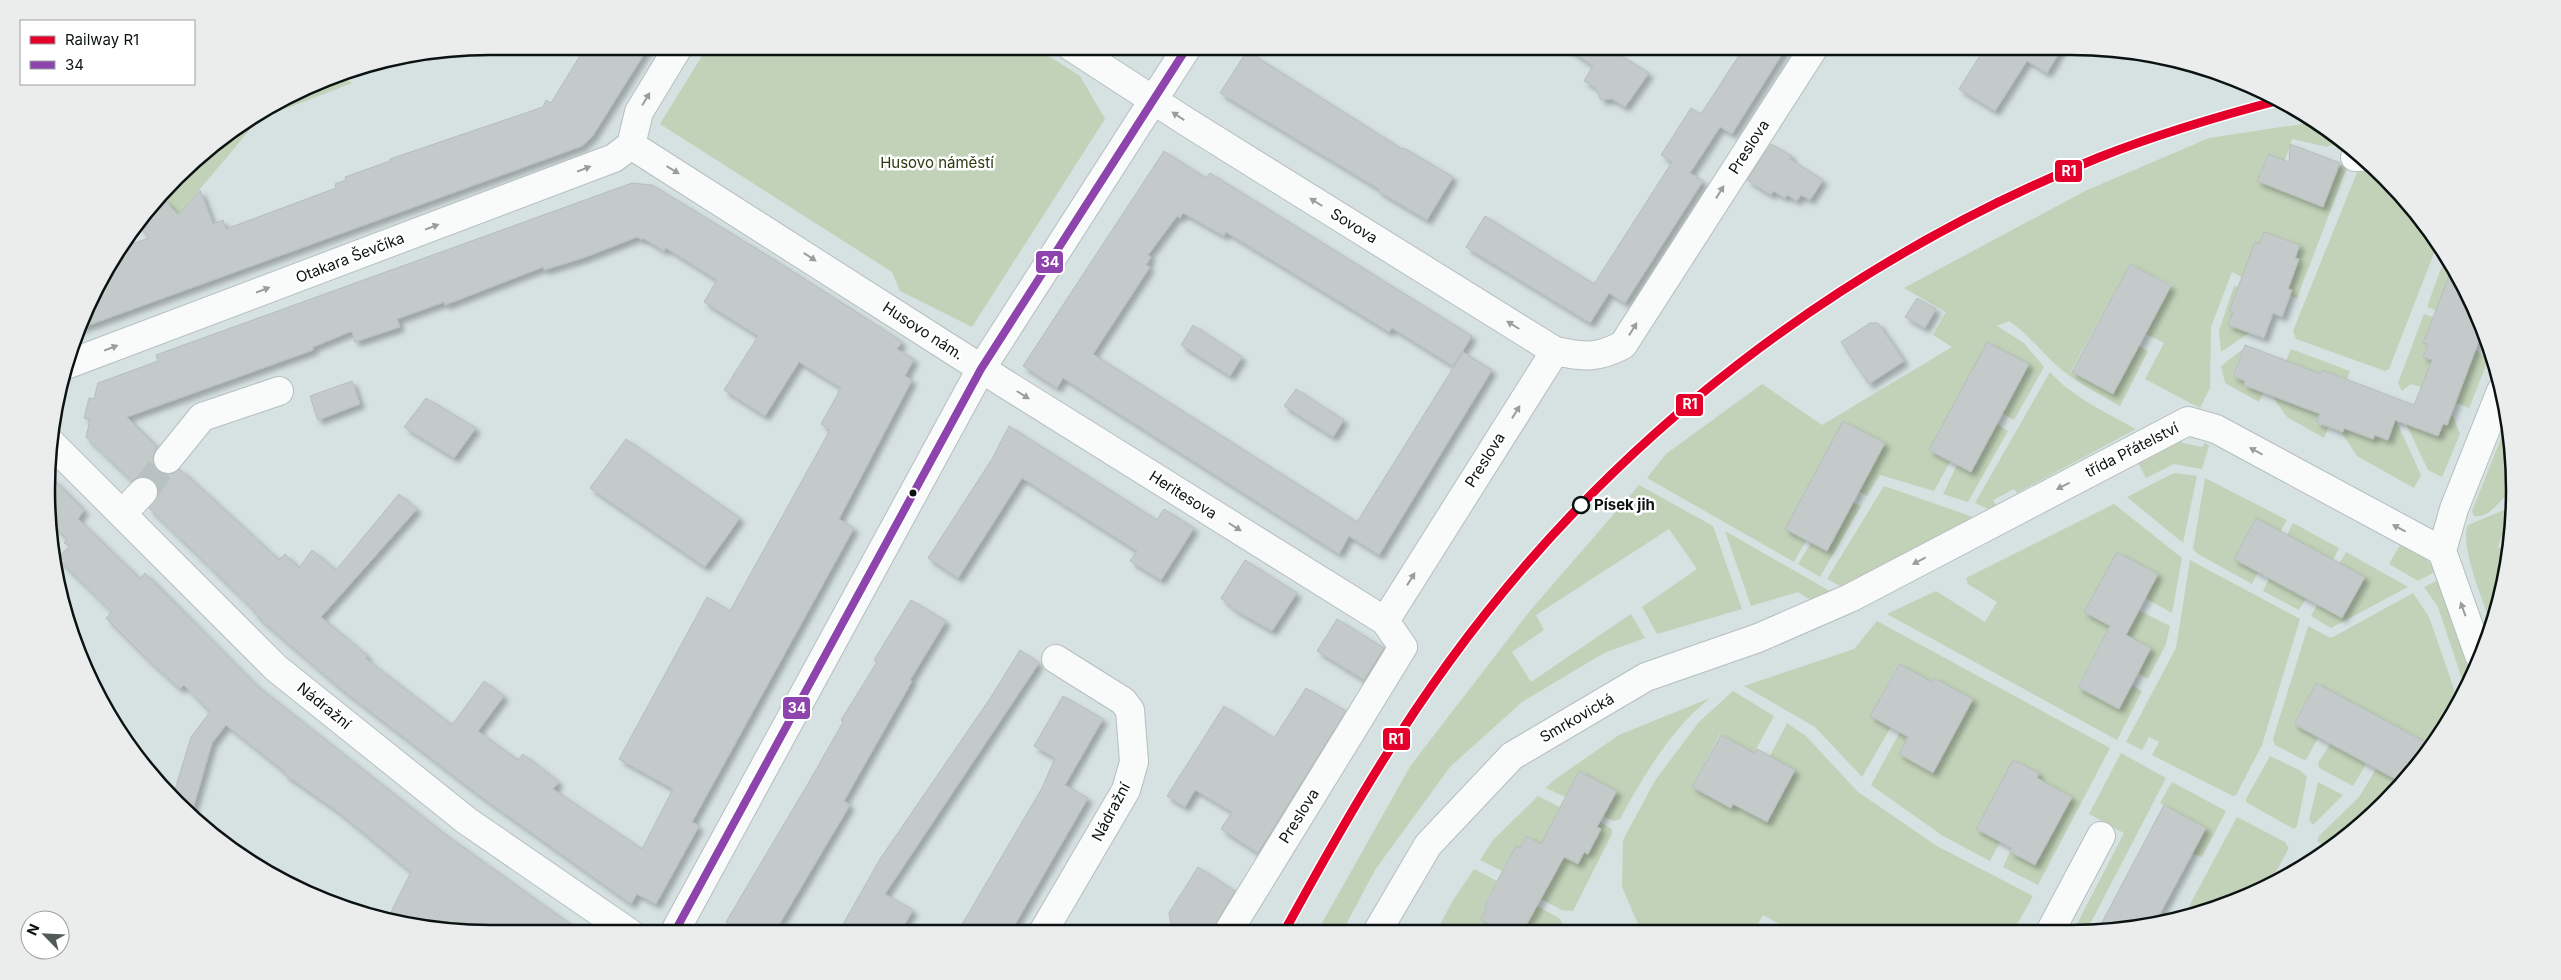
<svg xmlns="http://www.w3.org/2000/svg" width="2561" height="980" font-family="Inter,sans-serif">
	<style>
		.green { fill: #c1d2b8 }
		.building { fill: #c3cac9; stroke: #b6bebc; fill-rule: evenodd; filter: url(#shadow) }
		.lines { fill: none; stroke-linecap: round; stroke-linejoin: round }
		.minor-tunnel { stroke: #b8c2c2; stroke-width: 28; stroke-dasharray: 28 14; stroke-linecap: butt }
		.minor-casing { stroke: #b6bebe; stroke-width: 30 }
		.minor { stroke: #f9fafa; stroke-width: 28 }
		.bus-1-casing { stroke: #fff; stroke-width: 11 }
		.bus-1 { stroke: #8e44ad; stroke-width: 8 }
		.rail-1-casing { stroke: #fff; stroke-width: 12 }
		.rail-1 { stroke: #e4002b; stroke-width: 9 }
		.oneway { fill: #9a9d9d }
		.bus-dot { fill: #0b1212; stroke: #fff; stroke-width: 2 }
		.stop-dot { fill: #fff; stroke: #0b1212; stroke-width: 2.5 }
		.labels { text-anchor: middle; stroke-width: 5; stroke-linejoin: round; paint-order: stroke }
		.street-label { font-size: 15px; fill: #0b1212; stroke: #fff }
		.park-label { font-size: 15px; fill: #2a3a0e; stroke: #fff }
		.stop-label { font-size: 15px; font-weight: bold; fill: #0b1212; stroke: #fff; text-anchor: start }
		.rim { fill: none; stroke: #0b1212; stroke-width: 2.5 }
		.line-badge { stroke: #fff; stroke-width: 2 }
		.badge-label { font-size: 14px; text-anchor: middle; font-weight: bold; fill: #fff }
	</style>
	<defs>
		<filter id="shadow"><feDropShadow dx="4.5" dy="4.5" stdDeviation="2.5" flood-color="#0004"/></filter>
	</defs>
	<rect width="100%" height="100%" fill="#d6e1e1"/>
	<path class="green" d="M708,46H1033L1080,76L1105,119L972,327L900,291L892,272L660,124Z
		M339,73L352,83L259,119L178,215L164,197L198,156L268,106Z
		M2315,122L2341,138L2352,148L2330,145L2328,147L2292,139L2285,160L2267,154L2257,181L2322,207L2339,165H2348L2297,298L2290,296L2292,291L2287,288L2299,246L2264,232L2259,244H2255L2242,277L2232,272L2211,327L2210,388L2200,408L2145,379L2164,343L2146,334L2172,285L2130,264L2071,371L2113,394L2139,346L2148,351L2120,406C2098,393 2073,381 2054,363C2037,347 2029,335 2009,321L1997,326L2024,343L2044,367L2014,420L2002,413L1988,343L1929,451L1950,462L1934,491L1880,475L1867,496L1859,491L1885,443L1843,421L1785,529L1806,541L1794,562L1647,478L1666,454L1762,384L1822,425L1952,347L1933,335L1946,312L1904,288L2085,191L2209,138Z
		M2360,165H2369L2405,198L2438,243L2389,369L2385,371L2296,339L2293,331Z
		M2446,255L2456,270L2436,310L2427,307Z
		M2234,286L2238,287L2229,310L2233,313L2228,325L2249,333L2221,352L2219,331Z
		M2424,314L2433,317L2423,342L2427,344L2423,356L2432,361L2422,387L2411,384L2402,391L2398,383Z
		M2243,349L2232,376L2245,380L2244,386L2263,393L2259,402L2225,383L2221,366Z
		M2291,349L2350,371L2347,379L2322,370L2320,374L2286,361Z
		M2475,349L2488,360L2469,408L2456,403L2467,374L2458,370Z
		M2050,372C2072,397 2107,413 2136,429L2017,493L2014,489L1993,500L1996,505L1988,509L1975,503Z
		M2273,397L2319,414L2316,423L2328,428L2324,438L2287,417Z
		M2452,414L2460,434L2442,477L2428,470L2406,424L2438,436L2443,424L2448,425Z
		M2396,420L2421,475L2414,488L2357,456L2342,433L2344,429L2373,440L2375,436L2387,441Z
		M2508,421L2511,432L2513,491C2500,497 2491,519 2474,516L2472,511Z
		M1997,424L2008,431L1968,502L1943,494L1957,465L1970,472Z
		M2183,439L2182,443L2203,447L2204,443L2209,445L2202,469L2174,464L2146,478L2135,457Z
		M2174,473L2197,476L2183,543L2127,497Z
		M2205,478L2287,520L2280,532L2256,518L2234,559L2258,572L2252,584L2198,554L2193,549Z
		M1639,485L1713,526L1742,609L1657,634L1642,607L1697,569L1669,529L1536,615L1544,630L1512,652L1531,682L1631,614L1645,638L1604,653L1522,702L1450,767L1375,870L1342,932H1317L1411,765L1529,612Z
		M1884,486L1973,517L1844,588L1827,579Z
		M2513,500V508L2498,546L2508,556L2496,580L2503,584L2500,605L2491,625C2484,602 2459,547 2468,525L2504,510Z
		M1853,503L1861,506L1820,577L1798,564L1811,543L1827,551Z
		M2114,504L2182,558L2172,613L2145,598L2158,574L2117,552L2084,612L2110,626L2077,687L2118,709L2132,685L2142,691L2117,740L1887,614L1936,591L1985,622L1997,602L1968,584L1966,578Z
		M2293,523L2339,548L2333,560L2287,535Z
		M1725,531L1835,594L1816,604L1798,592L1751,606Z
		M2400,545L2423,557L2438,570L2418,581L2389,564Z
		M2346,552L2408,587L2331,628L2311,616L2317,605L2342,618L2339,564Z
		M2190,560L2300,619L2262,745L2236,795L2233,796L2152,755L2159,742L2149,737L2142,750L2126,742L2176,648Z
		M2442,578L2474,667L2465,688L2438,607L2424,587Z
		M2269,579L2306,599L2299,610L2263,591Z
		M2413,593L2429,617L2459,703L2455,712L2410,768L2424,741L2316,683L2293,724L2318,738L2306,760L2302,759L2275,745L2273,739L2308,626L2331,638Z
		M2138,610L2170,626L2166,644L2148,679L2138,673L2151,648L2126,635Z
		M1877,621L2110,748L2038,885L2003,867L2010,852L2035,865L2072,797L2036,777L2038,773L2013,760L1976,829L2000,842L1990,861L1943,836L1871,785L1900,732L1908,737L1910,733L1972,699L1934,678L1931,681L1898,664L1870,716L1891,727L1862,777L1815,727L1744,686L1854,649Z
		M1733,691L1774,716L1754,753L1720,734L1692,787L1731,809L1733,804L1768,822L1795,770L1770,756L1787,723L1806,736L1858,792L1937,846L2033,896L2014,930L1802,931L1799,929L1792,931L1763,915L1754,931H1641L1622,887L1623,840L1656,779L1699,722Z
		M1710,698C1670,730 1644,775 1620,819L1613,821L1603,816L1579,772L1565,797L1546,788L1554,780L1619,735Z
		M2330,744L2365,763V766L2353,786L2319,768L2318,763Z
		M2121,753L2166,778L2087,930H2074L2124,833L2089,814Z
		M2270,756L2301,771L2307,777L2297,826L2294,829L2246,802V799Z
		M2376,769L2399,781L2364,823L2327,848L2317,841L2319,836L2359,797Z
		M2172,782L2226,811L2202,857L2191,853L2205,828L2160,803Z
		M2318,782L2343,795L2313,825L2309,820Z
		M1538,796L1560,807L1541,844L1526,836L1520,848L1516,846L1502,871L1480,860L1493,840Z
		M2237,817L2285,842L2289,848L2267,888L2188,912L2187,910Z
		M1600,822L1612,829V834L1573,911L1562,910L1541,899L1563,857L1577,864L1584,853L1588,855L1601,829L1597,827Z
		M1474,869L1497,881L1483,906L1487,909L1481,920L1495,928L1493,931L1436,932L1452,902Z
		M1537,906L1559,918L1565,927L1563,931H1523Z"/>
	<path class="building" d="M586,46H649L592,137L582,146L78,329L106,268L123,247L149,238L140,227L163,198L178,215L200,190L213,224L223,220L226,229L336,188L335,184L346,180L345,177L390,161V159L543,107L546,100L551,103Z
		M1564,46H1605L1649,73L1625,107L1612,99L1601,100L1596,88L1584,81L1593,66Z
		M1745,46H1787L1732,134L1720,127L1690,173L1703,181L1625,303L1609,293L1590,323L1466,247L1485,216L1594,284L1672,162L1661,155L1691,108L1701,114Z
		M1986,46H2063L2047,73L2027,61L1995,111L1959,89Z
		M1247,51L1402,149L1404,148L1453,177L1427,220L1378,191L1379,189L1220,93Z
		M1771,144L1792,156L1790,159L1823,180L1810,200L1801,195L1797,201L1787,195L1785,198L1773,191L1771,195L1747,180Z
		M2290,144L2340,163L2323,207L2257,181L2268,154L2289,162Z
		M1164,151L1206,178L1210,173L1472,336L1453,366L1392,328L1389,332L1226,232L1224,236L1183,213L1180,218L1177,216L1148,255L1151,257L1146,265L1150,267L1093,354L1357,522L1463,352L1492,370L1379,555L1349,536L1339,554L1063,378L1057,388L1023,366Z
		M632,183L652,185L770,257L889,333L902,342L897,349L914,359L905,376L912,380L839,519L854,528L692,822L699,826L656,904L637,894L631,904L476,793L340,688L260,619L250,606L149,508L158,495V487L154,481L146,477H138L132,481L86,437L90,420L84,418L89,398L94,399L98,383L158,361L156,355ZM637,237L642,240L643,238L664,251L666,248L717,280L704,302L758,336L724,390L765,416L799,362L841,388L821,424L830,430L730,611L707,597L619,759L673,789L642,849L553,789L559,782L523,754L518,760L478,731L504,696L484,681L452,725L365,658L368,656L321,617L417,509L399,494L336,570L312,550L299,568L285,554L279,560L180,469L174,473L166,474L158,471L154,465L153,457L157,447L127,417L313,350V347L352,331L355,342L400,327L397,319L444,302L445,305L543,267L544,270L583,258Z
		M2264,232L2300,245L2295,258L2299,259L2288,289L2292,290L2282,317L2273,313L2264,338L2228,325L2233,312L2229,311L2255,242L2259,244Z
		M2130,264L2171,286L2113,394L2072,372Z
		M2453,266L2483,330L2447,425L2443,424L2438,436L2395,420L2388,440L2375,435L2373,439L2344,428L2343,432L2316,422L2320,414L2244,385L2245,381L2233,376L2245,345L2321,374L2322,370L2414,405L2432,360L2423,357L2428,344L2423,343Z
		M1917,298L1936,309L1925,328L1905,317Z
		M1870,323H1878L1904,361L1869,384L1841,342Z
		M1193,325L1242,357L1230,376L1181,345Z
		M1987,342L2029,364L1971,472L1929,450Z
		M352,381L360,404L318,420L310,396Z
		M1296,389L1344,420L1333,437L1284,406Z
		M426,398L476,428L454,458L404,427Z
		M1843,421L1885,443L1827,551L1785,529Z
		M1009,426L1157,520L1164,509L1194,528L1161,580L1130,561L1137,551L1022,478L958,578L928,558L992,459Z
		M626,439L740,518L705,567L590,488Z
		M52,478L84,510L78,519L140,579L145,573L256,685L442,832L584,934H490L387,920L411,872L337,811L284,774L285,772L226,725L212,743L192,812L174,793L191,737L210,712L184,685L180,689L144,656L106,618L112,612L57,558L70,546L64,543L67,539L53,525Z
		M2256,518L2365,577L2342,618L2234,559Z
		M2117,552L2158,574L2126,635L2151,648L2119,709L2078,687L2110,626L2084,612Z
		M1245,560L1297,593L1272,631L1235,610L1221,598Z
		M911,600L946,621L910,680L912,681L844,801L850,805L774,933H745L726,922L809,782L843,722L841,720L877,662L874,660Z
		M1337,619L1384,648L1364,680L1317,651Z
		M1020,650L1039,663L885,894L913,910L900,933H838L880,859L989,700Z
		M1899,664L1932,682L1934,678L1973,699L1933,773L1899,754L1908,737L1870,716Z
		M2316,683L2425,742L2412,765L2399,781L2294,724Z
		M1306,688L1346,711L1258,853L1221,829L1232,812L1195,790L1185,807L1167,796L1224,706L1274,738Z
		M1063,696L1103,719L1065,785L1088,798L1010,933H957L1042,788L1055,758L1034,746Z
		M1721,735L1754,753L1757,749L1795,770L1767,822L1733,804L1731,808L1692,787Z
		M2013,760L2039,773L2037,778L2072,797L2035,865L2010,852L2012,848L1976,829Z
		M1579,771L1617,791L1597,827L1601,829L1588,854L1584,852L1578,864L1564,857L1523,931H1502L1481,920L1487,908L1484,906L1516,846L1520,848L1526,836L1541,844Z
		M2164,805L2206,828L2163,908L2156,922L2129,930H2098Z
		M1198,867L1235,891L1211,932H1173L1169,913Z"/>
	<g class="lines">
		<path class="minor-tunnel" d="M143,492L168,459"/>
		<defs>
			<path id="minor" d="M1070,46L1187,122L1555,351
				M631,145L1007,385L1385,621L1403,647L1228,932
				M631,145L639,112L679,46
				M2355,157H2361
				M66,365L614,158L631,145
				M50,442L276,668L467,821L630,933
				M168,459L202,417L279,391
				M123,513L143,492
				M1385,621L1555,351C1584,357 1596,359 1623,345L1815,46
				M2479,655L2442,551L2454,509L2501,391
				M2051,930L2101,836
				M1043,932L1126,790L1134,762L1130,710L1123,701L1056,659
				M1377,932L1428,845L1512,756L1646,677L1758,638L1850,598L2188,421L2216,429L2442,551
				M674,933L981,369L1188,46"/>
		</defs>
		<use href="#minor" class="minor-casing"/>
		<use href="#minor" class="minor"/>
		<defs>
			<path id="bus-1" d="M674,933L981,369L1188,46"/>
		</defs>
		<use href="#bus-1" class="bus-1-casing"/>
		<use href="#bus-1" class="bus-1"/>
		<defs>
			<path id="rail-1" d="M1284,932C1335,839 1387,747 1449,662C1613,436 1841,261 2100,157C2158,134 2219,116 2280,100"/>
		</defs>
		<use href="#rail-1" class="rail-1-casing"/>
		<use href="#rail-1" class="rail-1"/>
	</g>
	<defs><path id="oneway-solid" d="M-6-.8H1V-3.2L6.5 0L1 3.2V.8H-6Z" transform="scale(1.25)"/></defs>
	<g class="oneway">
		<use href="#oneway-solid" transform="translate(646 99) rotate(-59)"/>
		<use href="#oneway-solid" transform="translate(1178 116) rotate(-147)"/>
		<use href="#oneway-solid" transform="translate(584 169) rotate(-21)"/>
		<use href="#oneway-solid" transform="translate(673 170) rotate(31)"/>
		<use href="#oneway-solid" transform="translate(1720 192) rotate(-58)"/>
		<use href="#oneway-solid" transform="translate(1316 202) rotate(-148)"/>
		<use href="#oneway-solid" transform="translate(432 227) rotate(-21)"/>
		<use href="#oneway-solid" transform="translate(810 257) rotate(33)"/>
		<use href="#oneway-solid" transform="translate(263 290) rotate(-21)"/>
		<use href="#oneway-solid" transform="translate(1513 325) rotate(-148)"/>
		<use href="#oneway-solid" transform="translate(1633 329) rotate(-58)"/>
		<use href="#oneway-solid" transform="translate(111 348) rotate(-21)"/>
		<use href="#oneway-solid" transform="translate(1023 395) rotate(32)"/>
		<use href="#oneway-solid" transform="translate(1516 412) rotate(-58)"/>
		<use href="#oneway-solid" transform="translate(2256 451) rotate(-152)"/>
		<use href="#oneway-solid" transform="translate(2063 486) rotate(153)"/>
		<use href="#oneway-solid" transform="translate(1235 527) rotate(32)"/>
		<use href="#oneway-solid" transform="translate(2399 528) rotate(-152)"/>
		<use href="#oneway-solid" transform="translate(1919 561) rotate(152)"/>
		<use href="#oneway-solid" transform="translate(1411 579) rotate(-58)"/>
		<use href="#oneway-solid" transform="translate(2463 609) rotate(-110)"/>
	</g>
	<circle class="bus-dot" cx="913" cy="493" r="4.5"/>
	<circle class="stop-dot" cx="1581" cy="505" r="8"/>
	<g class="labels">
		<g class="street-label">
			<text transform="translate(1749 147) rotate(-57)" y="5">Preslova</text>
			<text transform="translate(1354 226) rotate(32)" y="5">Sovova</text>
			<text transform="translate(350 258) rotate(-21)" y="5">Otakara Ševčíka</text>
			<text transform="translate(923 331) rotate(33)" y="5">Husovo nám.</text>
			<text transform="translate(2132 450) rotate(-27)" y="5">třída Přátelství</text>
			<text transform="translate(1485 460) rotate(-58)" y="5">Preslova</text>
			<text transform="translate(1183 495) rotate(32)" y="5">Heritesova</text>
			<text transform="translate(324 706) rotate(39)" y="5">Nádražní</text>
			<text transform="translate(1577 718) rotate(-30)" y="5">Smrkovická</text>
			<text transform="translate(1111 812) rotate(-62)" y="5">Nádražní</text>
			<text transform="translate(1299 816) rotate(-58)" y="5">Preslova</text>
		</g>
		<g class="park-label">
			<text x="937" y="168">Husovo náměstí</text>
		</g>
		<g class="stop-label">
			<text x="1594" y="510">Písek jih</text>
		</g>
	</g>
	<path d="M0 0H2561V980H0ZM490 55H2071A435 435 0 0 1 2506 490V490A435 435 0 0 1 2071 925H490A435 435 0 0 1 55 490V490A435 435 0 0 1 490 55Z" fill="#ebecec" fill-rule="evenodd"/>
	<path class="rim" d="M490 55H2071A435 435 0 0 1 2506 490V490A435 435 0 0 1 2071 925H490A435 435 0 0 1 55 490V490A435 435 0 0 1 490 55Z"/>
	<g class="line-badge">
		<rect x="2054" y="159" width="29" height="24" rx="5" fill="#e4002b"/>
		<rect x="1035" y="250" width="29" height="24" rx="5" fill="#8e44ad"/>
		<rect x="1675" y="393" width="29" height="24" rx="5" fill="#e4002b"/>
		<rect x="782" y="696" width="29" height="24" rx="5" fill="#8e44ad"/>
		<rect x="1382" y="727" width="29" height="24" rx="5" fill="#e4002b"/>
	</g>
	<g class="badge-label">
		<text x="2069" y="176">R1</text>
		<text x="1050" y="267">34</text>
		<text x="1690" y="409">R1</text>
		<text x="797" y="713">34</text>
		<text x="1396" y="744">R1</text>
	</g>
	<rect x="20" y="20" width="175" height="65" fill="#ffffff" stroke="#9da0a0"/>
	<rect x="30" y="36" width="25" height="8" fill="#e4002b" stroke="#9da0a0"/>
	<text x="65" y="45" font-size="15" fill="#0b1212">Railway R1</text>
	<rect x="30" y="61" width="25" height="8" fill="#8e44ad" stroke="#9da0a0"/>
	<text x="65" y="70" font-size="15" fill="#0b1212">34</text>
	<g transform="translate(45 935) rotate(294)"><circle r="24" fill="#ffffff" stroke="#9da0a0"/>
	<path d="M0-4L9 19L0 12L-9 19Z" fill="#525a5a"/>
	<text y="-8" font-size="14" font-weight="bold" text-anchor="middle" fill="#0b1212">N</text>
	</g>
</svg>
